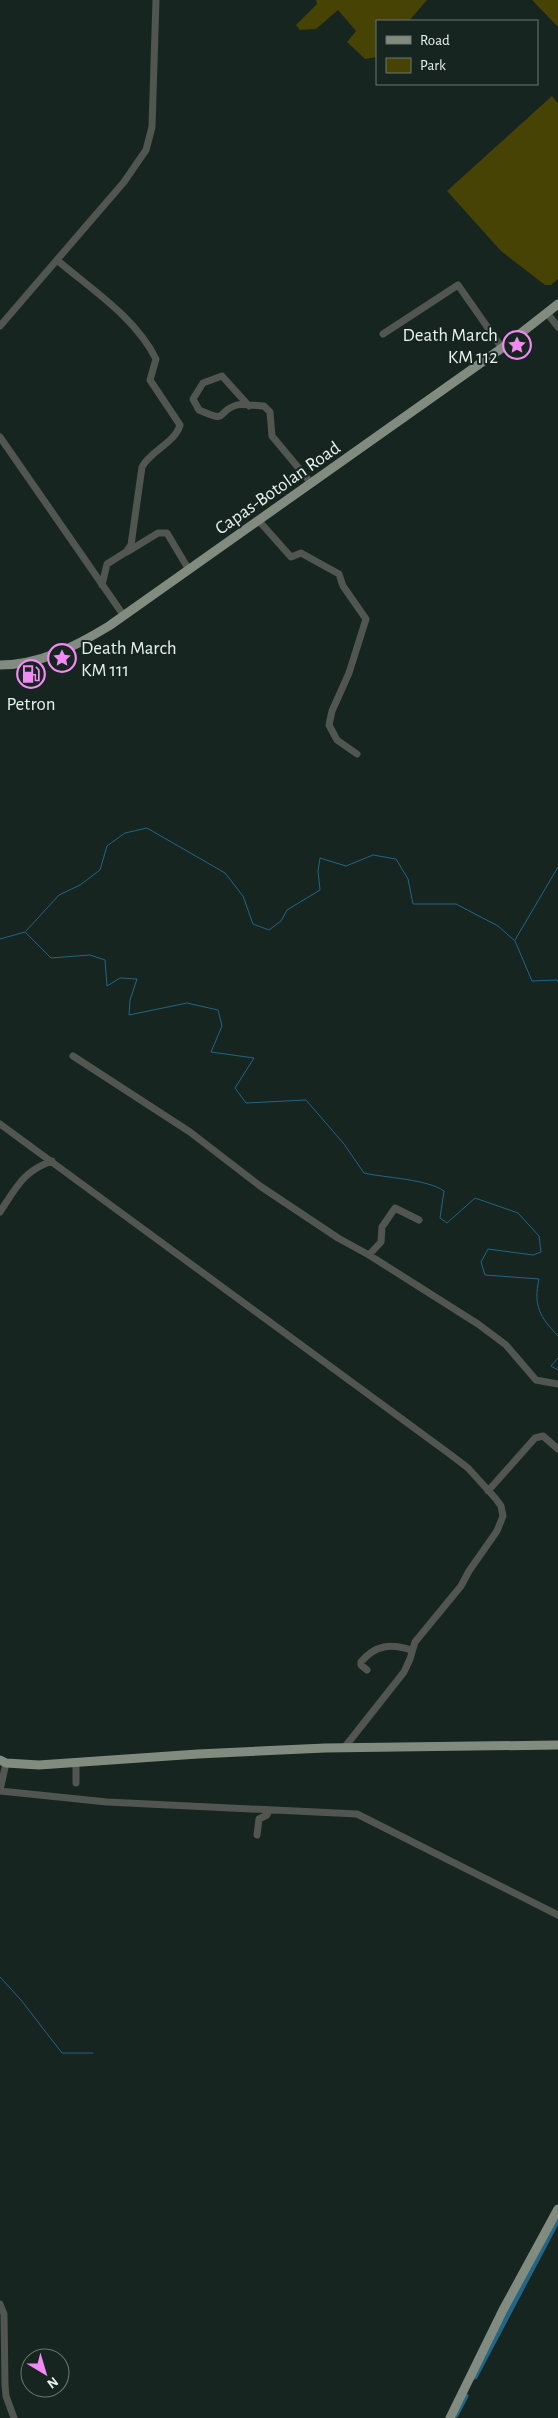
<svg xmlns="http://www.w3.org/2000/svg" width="558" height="2418" font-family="'Alegreya Sans',sans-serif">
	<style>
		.green { fill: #464304 }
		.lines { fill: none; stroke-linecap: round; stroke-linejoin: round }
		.stream { stroke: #226584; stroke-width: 1 }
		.canal { stroke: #226584; stroke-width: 5 }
		.minor { stroke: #525651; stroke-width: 7 }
		.major { stroke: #828b7f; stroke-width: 9 }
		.labels { text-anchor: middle; stroke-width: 4; stroke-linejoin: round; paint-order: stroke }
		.poi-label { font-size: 19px; fill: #e7f1ed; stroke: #162520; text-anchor: end }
		.street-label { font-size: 19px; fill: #e7f1ed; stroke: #162520 }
	</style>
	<rect width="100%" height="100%" fill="#162520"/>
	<path class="green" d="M316,0H427L409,21H377V57L365,59L347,42L356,31L338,10L316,29L300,30L296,25L317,4Z
		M532,0H558V27Z
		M552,96L558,103V279L551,285H545L501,251L447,191Z"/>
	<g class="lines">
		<path class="stream" d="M26,931L59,895L80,885L100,870L107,846L125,833L147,828L225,873L243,896L253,924L269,930L281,921L287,910L320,890L318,871L320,858L346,866L373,855L396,859L408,879L413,904H456L498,926L515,941L532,981L557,980L558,982
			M0,939L25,932L51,958L90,955L105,960L107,986L120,978L137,979L130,1000L129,1015L187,1003L218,1010L222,1026L211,1052L254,1058L235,1088L246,1103L306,1100L344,1144L364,1173C386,1178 427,1179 444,1191L440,1218L447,1223L475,1198L518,1213L539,1236L541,1252L533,1255L488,1249L481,1262L485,1275L539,1279C533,1306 540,1317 558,1336
			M515,940L558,867
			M558,1358L551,1366L558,1370
			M0,1977L21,2000L62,2053H93"/>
		<path class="canal" d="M475,2377L558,2220
			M456,2415L466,2396"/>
		<path class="minor" d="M57,260C92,290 135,317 156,359L150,380L180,425C175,443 150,451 142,467L131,545L126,552L107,564L102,585
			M547,313L558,327
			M0,326L124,182L146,150L152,127L156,0
			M383,334L458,285L502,348
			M249,406L222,376L203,383L193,399L199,410C231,424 214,412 237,405C244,403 256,406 264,406L270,412L272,436L311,483
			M0,437L124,616
			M259,521L291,557L301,553L339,574L343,586L366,619L349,673L332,711L329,725L337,740L357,754
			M127,552L158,533H167L189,570
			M73,1056L190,1132L260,1186L338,1238L369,1255L478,1324L506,1345L536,1380L558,1384
			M0,1124L451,1455L468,1468L496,1499L501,1506L503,1516L497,1531L469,1571L461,1586L415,1642L410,1659L404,1672L344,1748
			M0,1212C16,1188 23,1171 52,1161
			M369,1255L381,1242L382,1227L395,1208L419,1220
			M488,1491L535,1438L543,1436L558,1449
			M367,1670L361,1665V1662C375,1645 391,1643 411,1650
			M76,1763V1783
			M0,1790L6,1763
			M0,1791L107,1802L357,1814L558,1915
			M257,1835L259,1819L267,1815L269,1810
			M0,2304L4,2314L5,2385L6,2396L14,2418"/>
		<path class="major" d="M0,665C40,665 76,646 109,626L502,348L558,304
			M0,1760L6,1763L39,1765L198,1754L325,1748L558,1745
			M450,2418L503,2310L558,2209"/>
	</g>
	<defs>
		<symbol id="sight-ring" viewBox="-11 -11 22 22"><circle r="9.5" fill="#162520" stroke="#f28af3" stroke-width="1.5"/><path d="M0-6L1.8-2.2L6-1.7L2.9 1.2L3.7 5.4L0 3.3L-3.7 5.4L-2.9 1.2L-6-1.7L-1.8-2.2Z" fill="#f28af3"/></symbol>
		<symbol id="fuel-ring" viewBox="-11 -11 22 22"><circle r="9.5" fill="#162520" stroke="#f28af3" stroke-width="1.5"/><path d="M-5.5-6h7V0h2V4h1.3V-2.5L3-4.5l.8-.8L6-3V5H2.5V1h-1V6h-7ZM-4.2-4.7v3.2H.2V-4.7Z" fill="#f28af3"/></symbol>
	</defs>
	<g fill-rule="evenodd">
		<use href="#sight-ring" x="501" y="329" width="32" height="32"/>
		<use href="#sight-ring" x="46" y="642" width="32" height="32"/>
		<use href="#fuel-ring" x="15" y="658" width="32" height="32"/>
	</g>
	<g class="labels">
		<g class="poi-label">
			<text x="498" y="341">Death March<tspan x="498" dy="22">KM 112</tspan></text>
			<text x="81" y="654" text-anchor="start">Death March<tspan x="81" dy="22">KM 111</tspan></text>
			<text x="31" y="710" text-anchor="middle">Petron</text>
		</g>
		<g class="street-label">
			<text transform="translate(277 487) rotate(-35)" y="7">Capas-Botolan Road</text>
		</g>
	</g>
	<rect x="376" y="20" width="162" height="65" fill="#162520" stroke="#6a7772"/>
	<rect x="386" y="36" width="25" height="8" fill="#828b7f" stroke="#6a7772"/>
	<text x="420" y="45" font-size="15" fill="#e7f1ed">Road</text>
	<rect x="386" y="58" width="25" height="15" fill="#464304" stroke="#6a7772"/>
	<text x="420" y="70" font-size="15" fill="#e7f1ed">Park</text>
	<g transform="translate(45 2373) rotate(142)"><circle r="24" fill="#162520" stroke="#6a7772"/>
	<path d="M0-4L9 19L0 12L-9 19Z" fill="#f28af3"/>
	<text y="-8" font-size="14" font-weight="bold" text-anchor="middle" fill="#e7f1ed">N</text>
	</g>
</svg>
